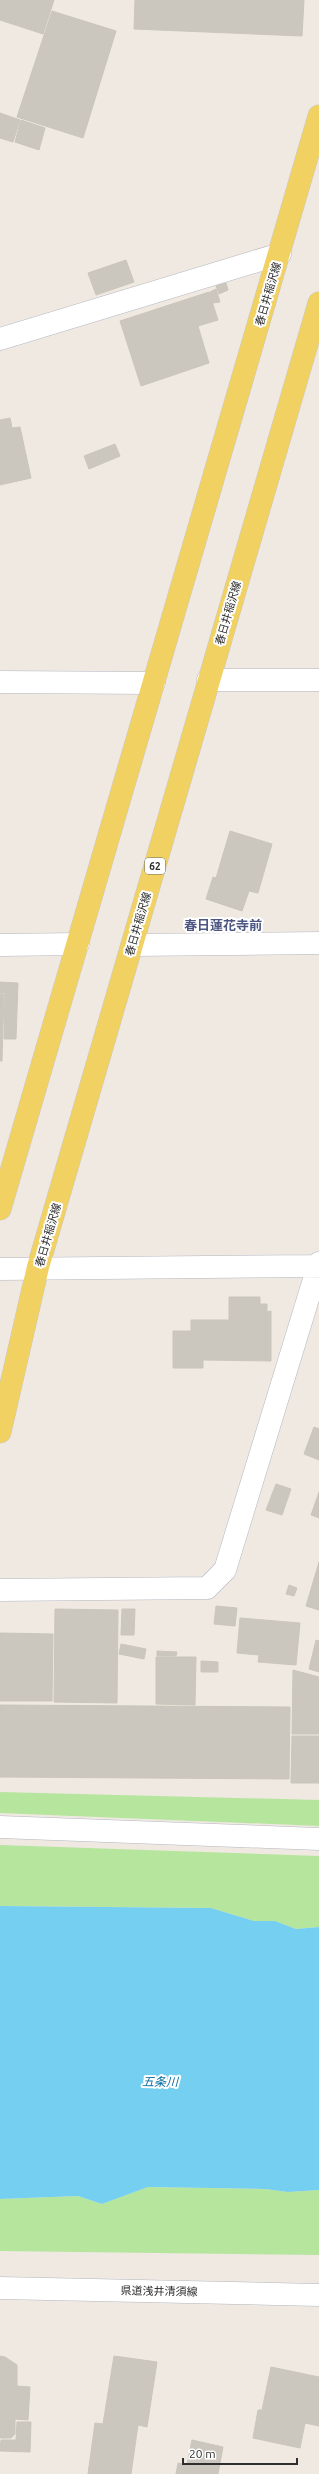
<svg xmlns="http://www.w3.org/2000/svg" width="319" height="2474" font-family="Ubuntu,'Noto Sans JP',sans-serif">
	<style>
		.green { fill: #b6e59e }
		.water { fill: #75cff0 }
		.building { fill: #cbc7bf; stroke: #cbc5ba }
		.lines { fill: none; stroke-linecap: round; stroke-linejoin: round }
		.minor-casing { stroke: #b4b7c1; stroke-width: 23 }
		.secondary-casing { stroke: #b4b7c1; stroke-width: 23 }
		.primary-casing { stroke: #c9c9c9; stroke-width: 23 }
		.minor { stroke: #fff; stroke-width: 22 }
		.secondary { stroke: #fff; stroke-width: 22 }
		.primary { stroke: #f2d163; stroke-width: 22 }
		.labels { text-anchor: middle; stroke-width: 4; stroke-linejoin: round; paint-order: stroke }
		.shield { fill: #fff; stroke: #6d6d6d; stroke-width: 1 }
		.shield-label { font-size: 10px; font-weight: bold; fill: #2e2e2e }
		.street-label { font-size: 11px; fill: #2e2e2e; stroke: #fff }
		.water-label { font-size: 12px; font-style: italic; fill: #0d6fa3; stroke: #fff }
		.quarter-label { font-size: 13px; font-weight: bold; fill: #4d5680; stroke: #fff }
	</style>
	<rect width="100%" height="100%" fill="#efe9e1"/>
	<path class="green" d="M0,1792L319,1800V1826L0,1813Z
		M0,1845L319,1856V1927L296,1929L275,1921H254L211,1908L0,1906Z
		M148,2187L265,2189L288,2192L319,2190V2255L0,2251V2199L78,2196L102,2204Z"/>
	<path class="water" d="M0,1906L211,1908L254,1921H275L296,1929L319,1927V2190L288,2192L265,2189L148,2187L102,2204L78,2196L0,2199Z"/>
	<path class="building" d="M0,0H54L43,34L0,20Z
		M135,0H304L302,36L134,29Z
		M52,11L116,31L83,138L17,117Z
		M0,113L20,120L13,142L0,138Z
		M21,120L45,128L39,150L15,142Z
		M126,260L134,282L96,295L88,273Z
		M226,283L228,290L219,294L216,286Z
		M216,289L220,302L213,303L210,292Z
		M209,292L218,320L198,326L209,363L141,386L120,321Z
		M10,418L12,428L20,427L31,478L0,485V420Z
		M115,444L120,456L89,469L84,456Z
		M230,831L272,844L258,893L249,891L242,911L206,899L213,877L216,878Z
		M0,982L18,983L16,1039H4L5,993H0Z
		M0,994H4L2,1061H0Z
		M229,1297H260V1304H267V1312L271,1311V1361L203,1360V1368H173V1331H191V1320H229Z
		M314,1427L319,1429V1460L304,1454Z
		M276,1484L291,1489L282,1515L266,1510Z
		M319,1492V1518L311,1515Z
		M319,1562V1610L306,1606Z
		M289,1585L297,1588L294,1596L286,1594Z
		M216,1606L237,1608L235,1626L214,1624Z
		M55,1609L118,1610L117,1703L54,1702Z
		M122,1609H135L134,1635H121Z
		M240,1618L300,1623L296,1665L258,1662L259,1655L237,1653Z
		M0,1633L53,1634L52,1701H0Z
		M316,1640L319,1641V1672L309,1669Z
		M121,1644L146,1649L144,1659L119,1654Z
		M157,1651L177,1652L176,1656H157Z
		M156,1657H196L195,1705L156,1704Z
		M201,1661L218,1662V1672H201Z
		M293,1670L319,1677V1734H292Z
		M0,1705L290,1707L289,1779L0,1777Z
		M292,1736H319V1783H291Z
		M0,2356L5,2357L17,2365V2386L30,2387L28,2420L15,2419V2434L11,2438H0Z
		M114,2356L157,2362L147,2427L138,2425L131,2474H88L95,2423L103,2424Z
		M271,2367L319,2377V2426L305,2423L300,2448L253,2438L258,2410H262Z
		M17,2422H31L30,2452L0,2451L1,2440H16Z
		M192,2440L223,2447L218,2474H176L178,2463L187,2465Z"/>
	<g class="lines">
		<defs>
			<path id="minor" d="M0,339L280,254
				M208,680H319
				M0,682L154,683
				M0,945L78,944
				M132,945L319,943
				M0,1269L319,1266
				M0,1590L207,1588L225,1570L319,1263
				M0,1827L319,1839"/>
			<path id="secondary" d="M0,2288L319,2295"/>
			<path id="primary" d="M0,1209L319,116
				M0,1432L38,1267L319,303"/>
		</defs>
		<use href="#minor" class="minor-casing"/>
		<use href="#secondary" class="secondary-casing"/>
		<use href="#primary" class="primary-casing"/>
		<use href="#minor" class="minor"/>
		<use href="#secondary" class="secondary"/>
		<use href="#primary" class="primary"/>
	</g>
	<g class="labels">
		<rect class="shield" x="145" y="858" width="20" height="16" rx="3"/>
		<g class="shield-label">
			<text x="155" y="870">62</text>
		</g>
		<g class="street-label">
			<text transform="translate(268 294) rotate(-74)" y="4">春日井稲沢線</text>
			<text transform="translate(228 613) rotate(-74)" y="4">春日井稲沢線</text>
			<text transform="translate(138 924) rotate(-74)" y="4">春日井稲沢線</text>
			<text transform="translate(48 1235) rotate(-74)" y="4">春日井稲沢線</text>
			<text transform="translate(159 2291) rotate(1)" y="4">県道浅井清須線</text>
		</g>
		<g class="water-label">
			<text transform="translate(160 2082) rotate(1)" y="4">五条川</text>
		</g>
		<g class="quarter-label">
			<text x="223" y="930">春日蓮花寺前</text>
		</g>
	</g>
	<path d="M183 2458v6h114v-6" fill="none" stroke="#2e2e2e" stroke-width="2"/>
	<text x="189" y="2458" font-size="12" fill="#2e2e2e" stroke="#ffffff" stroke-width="3" paint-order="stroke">20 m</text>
</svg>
